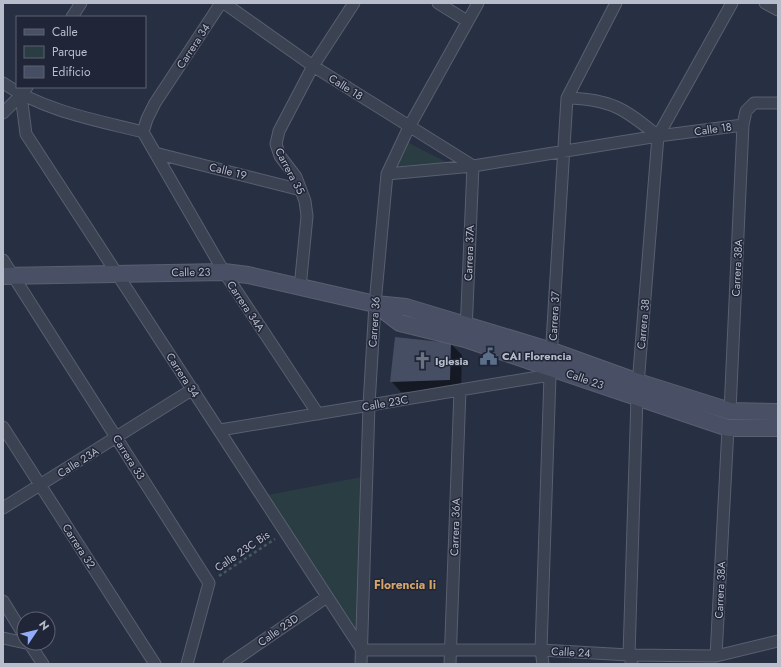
<svg xmlns="http://www.w3.org/2000/svg" width="781" height="667" font-family="Jost,sans-serif">
	<style>
		.green { fill: #293d43 }
		.shadow { fill: #0007 }
		.building { fill: #464e64 }
		.lines { fill: none; stroke-linecap: round; stroke-linejoin: round }
		.street-casing { stroke: #595f6f; stroke-width: 13 }
		.secondary-casing { stroke: #595f6f; stroke-width: 18 }
		.path { stroke: #475a60; stroke-width: 2.5; stroke-dasharray: 3 3; stroke-linecap: butt }
		.street { stroke: #3b4252; stroke-width: 11 }
		.secondary { stroke: #495065; stroke-width: 16 }
		.labels { text-anchor: middle; stroke-width: 3; stroke-linejoin: round; paint-order: stroke }
		.street-label { font-size: 11px; fill: #b8bdcc; stroke: #202637 }
		.poi-label { font-size: 11px; font-weight: bold; fill: #b8bdcc; stroke: #202637; text-anchor: start }
		.neighbourhood-label { font-size: 12px; font-weight: bold; fill: #d6a669; stroke: #202637 }
	</style>
	<rect width="100%" height="100%" fill="#272f42"/>
	<path class="green" d="M407,142L446,162L395,168Z
		M367,476L362,650L262,496Z"/>
	<path class="shadow" d="M451,344L462,355L461,390L401,392L391,381Z"/>
	<path class="building" d="M395,337L451,343L450,380L390,382Z"/>
	<g class="lines">
		<defs>
			<path id="street" d="M224,3L313,66L473,166L466,332
				M438,3L467,21
				M765,3L778,10
				M72,17L81,3
				M3,83C44,111 96,120 143,132
				M21,95L26,134L362,650
				M567,98C611,99 625,109 658,136
				M3,113L21,95L27,87
				M143,132L224,272L318,414
				M143,132L147,119L155,103L221,3
				M155,153L301,190
				M387,174L473,166L658,136L743,125
				M3,260L209,583L187,664
				M300,288L307,216L305,201L296,177L280,156L276,144L279,131L313,66L354,3
				M730,411L743,125L746,111L754,103H778
				M3,427L155,664
				M220,430L550,375
				M3,508L193,389
				M3,601L24,635
				M3,638L30,644
				M29,643L43,664
				M362,650H541L629,655L716,656L778,641
				M716,656L728,428
				M229,664L327,597
				M361,664L369,405L375,304L387,174L409,127L478,3
				M450,664L460,390
				M543,664L541,650L550,375L567,98L616,3
				M632,664L629,655L637,397L658,136L732,3"/>
			<path id="secondary" d="M3,276L224,272L248,275L375,304L406,307L552,351L638,382L730,411L778,412
				M375,304L400,323L465,339L728,428H778"/>
		</defs>
		<use href="#street" class="street-casing"/>
		<use href="#secondary" class="secondary-casing"/>
		<path class="path" d="M219,576L275,539"/>
		<use href="#street" class="street"/>
		<use href="#secondary" class="secondary"/>
	</g>
	<defs>
		<symbol id="civic-bare" viewBox="-9 -9 18 18"><path d="M-.6-6.5H3V-4.5H.6V-3L4-1V1h2V6H-6V1h2V-1L-.6-3ZM-1.2 2.5V6h2.4V2.5Z" fill="#5c6f8a" stroke="#202637" stroke-width="2.5" paint-order="stroke"/></symbol>
		<symbol id="church-bare" viewBox="-9 -9 18 18"><path d="M-1.2-6h2.4v3.5h3.3v2.4h-3.3V6h-2.4V-.1h-3.3v-2.4h3.3Z" fill="#6b7280" stroke="#202637" stroke-width="2.5" paint-order="stroke"/></symbol>
	</defs>
	<g fill-rule="evenodd">
		<use href="#civic-bare" x="476" y="344" width="25" height="25"/>
		<use href="#church-bare" x="410" y="348" width="25" height="25"/>
	</g>
	<g class="labels">
		<g class="street-label">
			<text transform="translate(193 46) rotate(-57)" y="4">Carrera 34</text>
			<text transform="translate(346 87) rotate(32)" y="4">Calle 18</text>
			<text transform="translate(713 129) rotate(-8)" y="4">Calle 18</text>
			<text transform="translate(228 171) rotate(14)" y="4">Calle 19</text>
			<text transform="translate(290 171) rotate(62)" y="4">Carrera 35</text>
			<text transform="translate(469 253) rotate(-88)" y="4">Carrera 37A</text>
			<text transform="translate(737 268) rotate(-87)" y="4">Carrera 38A</text>
			<text transform="translate(191 272) rotate(-1)" y="4">Calle 23</text>
			<text transform="translate(246 306) rotate(56)" y="4">Carrera 34A</text>
			<text transform="translate(554 316) rotate(-87)" y="4">Carrera 37</text>
			<text transform="translate(374 322) rotate(-86)" y="4">Carrera 36</text>
			<text transform="translate(643 324) rotate(-85)" y="4">Carrera 38</text>
			<text transform="translate(183 375) rotate(57)" y="4">Carrera 34</text>
			<text transform="translate(585 379) rotate(19)" y="4">Calle 23</text>
			<text transform="translate(385 403) rotate(-10)" y="4">Calle 23C</text>
			<text transform="translate(129 457) rotate(58)" y="4">Carrera 33</text>
			<text transform="translate(78 462) rotate(-32)" y="4">Calle 23A</text>
			<text transform="translate(455 527) rotate(-88)" y="4">Carrera 36A</text>
			<text transform="translate(79 546) rotate(57)" y="4">Carrera 32</text>
			<text transform="translate(242 551) rotate(-34)" y="4">Calle 23C Bis</text>
			<text transform="translate(720 590) rotate(-87)" y="4">Carrera 38A</text>
			<text transform="translate(278 630) rotate(-35)" y="4">Calle 23D</text>
			<text transform="translate(571 652) rotate(3)" y="4">Calle 24</text>
		</g>
		<g class="poi-label">
			<text x="502" y="360">CAI Florencia</text>
			<text x="435" y="365">Iglesia</text>
		</g>
		<g class="neighbourhood-label">
			<text x="405" y="589">Florencia Ii</text>
		</g>
	</g>
	<rect width="781" height="667" fill="none" stroke="#b8bdcc" stroke-width="8"/>
	<rect x="16" y="16" width="130" height="72" fill="#202637" stroke="#5d6273"/>
	<rect x="24" y="29" width="20" height="6" fill="#495065" stroke="#5d6273"/>
	<text x="52" y="36" font-size="12" fill="#b8bdcc">Calle</text>
	<rect x="24" y="46" width="20" height="12" fill="#293d43" stroke="#5d6273"/>
	<text x="52" y="56" font-size="12" fill="#b8bdcc">Parque</text>
	<rect x="24" y="66" width="20" height="12" fill="#464e64" stroke="#5d6273"/>
	<text x="52" y="76" font-size="12" fill="#b8bdcc">Edificio</text>
	<g transform="translate(36 631) rotate(55)"><circle r="19" fill="#202637" stroke="#5d6273"/>
	<path d="M0-3L7 15L0 10L-7 15Z" fill="#91acf8"/>
	<text y="-6" font-size="11" font-weight="bold" text-anchor="middle" fill="#b8bdcc">N</text>
	</g>
</svg>
